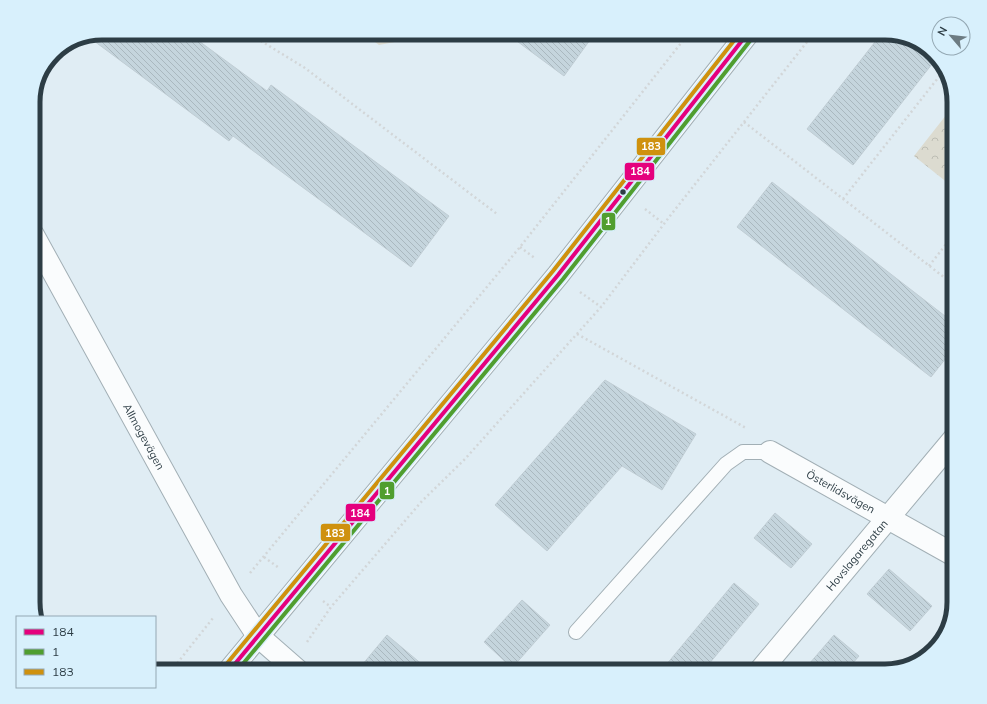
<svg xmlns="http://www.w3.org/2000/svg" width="987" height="704" font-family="Mulish,sans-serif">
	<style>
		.park { fill: url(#park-crowns) }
		.building { fill: url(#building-back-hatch); stroke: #c0cdd4 }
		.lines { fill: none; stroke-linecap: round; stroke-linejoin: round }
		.service-casing { stroke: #a2afb5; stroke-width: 16 }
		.minor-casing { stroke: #a2afb5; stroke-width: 24 }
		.secondary-casing { stroke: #a2afb5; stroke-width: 24 }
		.path { stroke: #d2d6d8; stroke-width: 2.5; stroke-dasharray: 2 3; stroke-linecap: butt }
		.service { stroke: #fafcfd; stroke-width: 14 }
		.minor { stroke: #fafcfd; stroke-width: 22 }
		.secondary { stroke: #fafcfd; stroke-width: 22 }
		.bus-1-casing { stroke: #d8f0fc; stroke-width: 7 }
		.bus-2-casing { stroke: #d8f0fc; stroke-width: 7 }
		.bus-3-casing { stroke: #d8f0fc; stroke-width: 7 }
		.bus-1 { stroke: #e5007d; stroke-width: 4 }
		.bus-2 { stroke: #509e2f; stroke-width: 4 }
		.bus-3 { stroke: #cf910e; stroke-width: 4 }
		.bus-dot { fill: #2d3d45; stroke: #d8f0fc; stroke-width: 1.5 }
		.labels { text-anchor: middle; stroke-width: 3; stroke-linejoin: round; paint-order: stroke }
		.street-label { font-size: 11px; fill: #2d3d45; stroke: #d8f0fc }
		.rim { fill: none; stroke: #2d3d45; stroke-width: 5 }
		.line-badge { stroke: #d8f0fc; stroke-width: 1.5 }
		.badge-label { font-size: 11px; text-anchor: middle; font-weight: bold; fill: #fff }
	</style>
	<defs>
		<pattern id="park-crowns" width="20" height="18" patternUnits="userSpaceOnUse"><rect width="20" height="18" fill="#dcdbd0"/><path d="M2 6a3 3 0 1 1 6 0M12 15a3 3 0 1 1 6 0" fill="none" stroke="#bdbdb4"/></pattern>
		<pattern id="building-back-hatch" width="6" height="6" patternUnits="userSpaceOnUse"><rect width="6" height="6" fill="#c5d5dd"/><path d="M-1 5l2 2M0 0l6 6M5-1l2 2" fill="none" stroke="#aab8bf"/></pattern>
	</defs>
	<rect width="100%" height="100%" fill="#e0edf4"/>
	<path class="park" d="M363,33H405L400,41L379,45Z
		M954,105V188L914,156Z"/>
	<path class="building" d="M102,33H188L267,91L271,85L449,216L411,267L233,136L229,141L90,38Z
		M506,33H595L564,76Z
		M882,33L927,47L936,59L853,165L807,129Z
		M772,182L954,323V348L931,377L737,227Z
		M605,380L696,434L662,490L622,466L547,551L495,505Z
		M775,513L812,544L791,568L754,538Z
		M889,569L932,606L910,631L867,594Z
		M734,583L759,604L703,671H661Z
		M522,600L550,625L512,668L484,642Z
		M387,635L430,671H357Z
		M834,635L859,656L846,671H803Z"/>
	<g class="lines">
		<defs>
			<path id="service" d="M576,632L726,464L743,452H770"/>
			<g id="minor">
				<path id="s1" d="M33,235L231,595L258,636L298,671"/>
				<path id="s2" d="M770,452L954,555"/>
				<path id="s3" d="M760,671L954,439"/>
			</g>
			<path id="secondary" d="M229,671L558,275L748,33"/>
		</defs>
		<use href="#service" class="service-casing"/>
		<use href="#minor" class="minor-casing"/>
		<use href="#secondary" class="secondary-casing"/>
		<path class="path" d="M248,33L305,68L497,214
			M744,122L954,285
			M843,199L945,69
			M645,209L664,224
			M520,247L536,259
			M929,266L954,234
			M580,292L601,307
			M577,334L746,428
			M264,557L279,568
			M250,573L520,247L689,33
			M323,601L331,607
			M307,642L331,607L422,501L465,459L601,307L670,216L814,33
			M171,671L213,618"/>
		<use href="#service" class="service"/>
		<use href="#minor" class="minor"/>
		<use href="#secondary" class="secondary"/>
		<defs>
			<path id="bus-1" d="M229,671L558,275L748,33"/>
			<path id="bus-2" d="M237,671L563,279L753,37"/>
			<path id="bus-3" d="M224,667L553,271L740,33"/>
		</defs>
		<use href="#bus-1" class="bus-1-casing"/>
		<use href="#bus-2" class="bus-2-casing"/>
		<use href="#bus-3" class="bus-3-casing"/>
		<use href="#bus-1" class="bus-1"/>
		<use href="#bus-2" class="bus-2"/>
		<use href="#bus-3" class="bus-3"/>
	</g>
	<circle class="bus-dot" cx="623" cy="192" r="3.5"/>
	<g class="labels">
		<g class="street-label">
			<text dy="4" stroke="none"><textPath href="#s1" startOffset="230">Allmogevägen</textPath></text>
			<text dy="4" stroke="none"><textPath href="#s2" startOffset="81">Österlidsvägen</textPath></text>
			<text dy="4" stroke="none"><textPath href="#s3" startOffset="151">Hovslagaregatan</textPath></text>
		</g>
	</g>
	<path d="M0 0H987V704H0ZM102 40H885A62 62 0 0 1 947 102V602A62 62 0 0 1 885 664H102A62 62 0 0 1 40 602V102A62 62 0 0 1 102 40Z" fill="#d8f0fc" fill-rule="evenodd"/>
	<path class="rim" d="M102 40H885A62 62 0 0 1 947 102V602A62 62 0 0 1 885 664H102A62 62 0 0 1 40 602V102A62 62 0 0 1 102 40Z"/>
	<g class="line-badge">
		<rect x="636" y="137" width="30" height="19" rx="4" fill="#cf910e"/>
		<rect x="624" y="162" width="31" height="19" rx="4" fill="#e5007d"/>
		<rect x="601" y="212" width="15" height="19" rx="4" fill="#509e2f"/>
		<rect x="379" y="481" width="16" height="19" rx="4" fill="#509e2f"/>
		<rect x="345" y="503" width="31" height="19" rx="4" fill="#e5007d"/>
		<rect x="320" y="523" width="31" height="19" rx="4" fill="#cf910e"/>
	</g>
	<g class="badge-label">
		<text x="651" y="150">183</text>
		<text x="640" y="175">184</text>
		<text x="608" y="225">1</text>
		<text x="387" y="495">1</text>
		<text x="360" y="517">184</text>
		<text x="335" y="537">183</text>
	</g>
	<rect x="16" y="616" width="140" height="72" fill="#d8f0fc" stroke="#94a8b3"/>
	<rect x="24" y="629" width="20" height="6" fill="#e5007d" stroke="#94a8b3"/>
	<text x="52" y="636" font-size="12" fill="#2d3d45">184</text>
	<rect x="24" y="649" width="20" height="6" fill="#509e2f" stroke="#94a8b3"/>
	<text x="52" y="656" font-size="12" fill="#2d3d45">1</text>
	<rect x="24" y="669" width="20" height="6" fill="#cf910e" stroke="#94a8b3"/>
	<text x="52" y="676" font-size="12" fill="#2d3d45">183</text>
	<g transform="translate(951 36) rotate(298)"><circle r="19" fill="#d8f0fc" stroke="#94a8b3"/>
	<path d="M0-3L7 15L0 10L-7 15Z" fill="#6c7b82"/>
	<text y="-6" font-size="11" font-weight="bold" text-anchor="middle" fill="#2d3d45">N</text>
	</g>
</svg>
